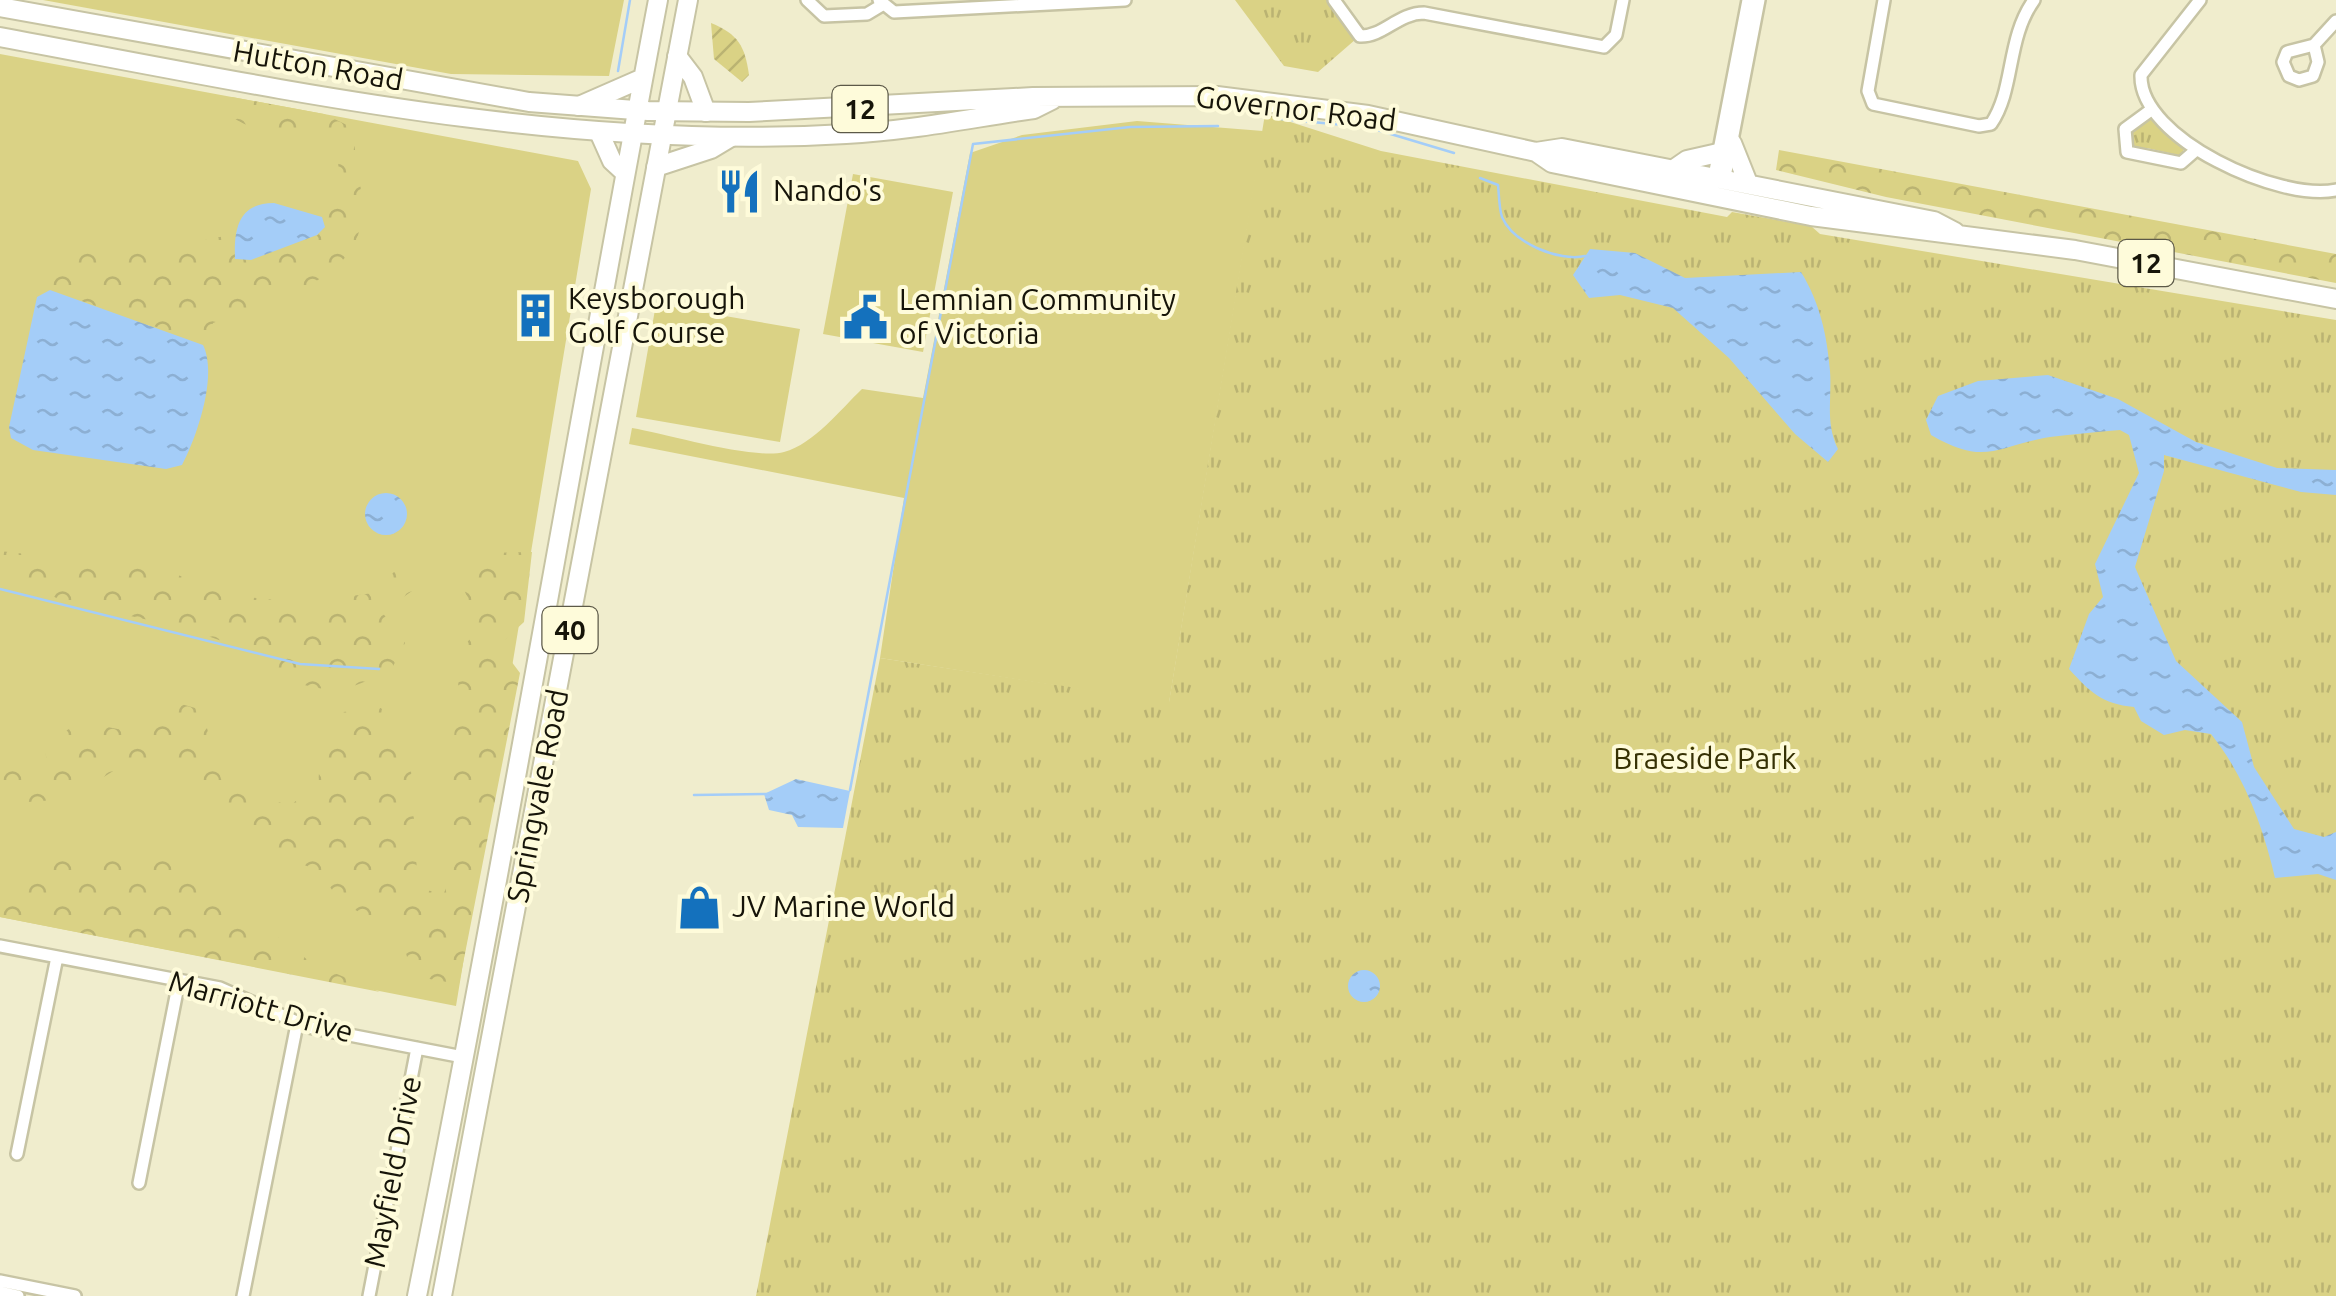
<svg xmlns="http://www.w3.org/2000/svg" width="2336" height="1296" font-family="Ubuntu,sans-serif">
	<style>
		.grass { fill: #dad285 }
		.forest { fill: url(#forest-crowns) }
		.park { fill: url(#park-tufts) }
		.garden { fill: url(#garden-furrows) }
		.water { fill: url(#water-ripples) }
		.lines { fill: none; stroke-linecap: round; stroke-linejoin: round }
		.stream { stroke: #a4cdf8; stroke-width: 2.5 }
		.minor-casing { stroke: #c7c4a4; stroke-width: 16 }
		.primary-casing { stroke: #c7c4a4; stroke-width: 22 }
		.trunk-casing { stroke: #c7c4a4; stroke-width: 22 }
		.minor { stroke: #fff; stroke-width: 11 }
		.primary { stroke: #fff; stroke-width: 18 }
		.trunk { stroke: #fff; stroke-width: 18 }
		.labels { text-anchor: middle; stroke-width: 8; stroke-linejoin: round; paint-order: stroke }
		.shield { fill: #fefbda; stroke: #5c5948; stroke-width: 2.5 }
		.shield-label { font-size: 28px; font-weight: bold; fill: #161409 }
		.street-label { font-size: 30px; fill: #161409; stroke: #fefbda }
		.poi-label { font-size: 30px; fill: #161409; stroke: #fefbda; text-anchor: start }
		.park-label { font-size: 30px; fill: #363104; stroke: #fefbda }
	</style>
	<defs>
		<pattern id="forest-crowns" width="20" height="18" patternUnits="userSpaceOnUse" patternTransform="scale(2.5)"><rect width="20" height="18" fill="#dad285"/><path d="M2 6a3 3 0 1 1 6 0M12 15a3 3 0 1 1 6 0" fill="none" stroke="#bab372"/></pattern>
		<pattern id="park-tufts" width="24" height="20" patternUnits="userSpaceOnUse" patternTransform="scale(2.5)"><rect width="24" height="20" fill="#dad285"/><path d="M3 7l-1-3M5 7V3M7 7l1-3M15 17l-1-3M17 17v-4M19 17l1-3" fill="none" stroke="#bab372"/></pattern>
		<pattern id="garden-furrows" width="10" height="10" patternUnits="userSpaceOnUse" patternTransform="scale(2.5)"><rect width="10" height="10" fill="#dad285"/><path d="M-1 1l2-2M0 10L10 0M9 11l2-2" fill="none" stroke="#bab372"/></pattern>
		<pattern id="water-ripples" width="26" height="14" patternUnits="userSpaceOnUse" patternTransform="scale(2.5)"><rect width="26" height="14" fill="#a4cdf8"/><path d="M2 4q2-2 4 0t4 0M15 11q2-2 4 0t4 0" fill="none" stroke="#8cafd3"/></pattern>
	</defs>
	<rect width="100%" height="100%" fill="#f0edcd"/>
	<path class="grass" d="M43,0H624L609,76L451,74Z
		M0,54L578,161L591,189L456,1006L0,917Z
		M1137,121L1263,131L1169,703L880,658L904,498L629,444L632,428C667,434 754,460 784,452C814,444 841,409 862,389L923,398L970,153L1022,135Z
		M853,174L953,192L923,352L823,334Z
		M656,304L800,329L780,442L636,417Z"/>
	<path class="forest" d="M232,97L324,114L351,127C356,157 364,189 361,221C355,284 262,303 213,323V341L194,340L50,290L55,252L162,249L234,234L236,258L251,260L318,235L325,227L322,217L314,212L317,197L332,196C343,179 340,147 325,134C288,130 257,138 227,113Z
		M1779,150L2336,254V283L1886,197L1776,170Z
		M0,551L163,570L239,596L301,603L373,593L398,568L412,591L382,612L405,643L390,672L338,692L275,679L250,651L188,629L60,600L22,579L0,582Z
		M532,552L524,622L499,645L520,673L459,984L412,976L401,934L342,903L317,870L250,844L173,757L129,761L69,799L0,804V747L22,769L47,770L45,742L82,722L143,734L164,699L202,710L221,779L289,806L318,785L324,714L381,708L410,754L418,889L444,893L457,860L450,790L461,649L480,628L463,587L475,553Z
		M92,853L181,862L313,964L380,992L0,917V875L24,883L70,854Z"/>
	<path class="park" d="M1235,0H1329L1356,39L1318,72L1284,66Z
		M1265,114L1381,151L1727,217L1732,212L1811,226L1820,234L2336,320V1296H756L880,658L1169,702Z
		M2151,118L2185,143L2182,156L2147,148L2146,153L2132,150L2128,135Z"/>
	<path class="garden" d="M711,23C738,34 745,46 749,75L742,82L714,59Z"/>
	<path class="water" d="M274,203L322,217L325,227L317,235L251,260L235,259C234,229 238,203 274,203Z
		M1590,249L1635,253L1685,278L1801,272C1820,303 1827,335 1830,371C1832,398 1825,423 1838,449L1828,462L1795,434L1729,358L1673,308L1620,295L1589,298L1573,275Z
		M50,290L203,345C218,375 197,437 182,465L166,469L33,450L11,438L9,427L37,297Z
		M2048,375L2118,399L2196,442L2277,468L2336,470V495L2301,492L2164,455V471L2135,567L2176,661L2242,722L2254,767L2294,829L2324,837L2336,832V880L2318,874L2275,878C2263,826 2244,775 2211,734L2185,730L2164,735L2141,721L2134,707C2102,704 2090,692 2069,669L2089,614L2103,597L2095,564L2139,473L2129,435L2120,430C2097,432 2073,434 2050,437C1996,446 1986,467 1931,435L1926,420L1938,396L1978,381Z
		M365 514a21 21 0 1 1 42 0a21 21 0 1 1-42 0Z
		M796,779L850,791L843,828L798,827L792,815L769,810L764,794Z
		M1348 986a16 16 0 1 1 32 0a16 16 0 1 1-32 0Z"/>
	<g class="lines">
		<path class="stream" d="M618,71L630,0
			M1281,119L1354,126
			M1374,129L1454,153
			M1480,178L1498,185C1499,194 1499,208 1502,217C1513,243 1559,262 1585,256
			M0,589L300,664L379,669
			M850,790L973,144L1130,127L1218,126
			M694,795L768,794"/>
		<defs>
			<path id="minor" d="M807,0L824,16L867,14L882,5
				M879,0L894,12L1125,0
				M1334,0L1360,36C1383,37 1398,13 1424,13L1604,47L1616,35L1623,0
				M1884,0L1868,91L1873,104L1979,126L1991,124C2015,89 2006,39 2034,0
				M2200,0L2141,75C2139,139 2281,202 2336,190
				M2314,45L2318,62L2313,76L2299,80L2289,76L2283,62L2287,52Z
				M2314,45L2336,21
				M2151,110L2125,129L2127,152L2181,163L2196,150
				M1724,182L1759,0
				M1710,197L1748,0
				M0,946L220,988L308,1027L463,1057
				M17,1154L57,957
				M139,1183L179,981
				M0,1281L75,1296
				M0,1292L18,1296
				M243,1296L297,1024
				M369,1296L417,1048"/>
			<path id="primary" d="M0,7L529,102L648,111L749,112L1033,97L1217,96L1368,115L1536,152L1552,163L1811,216L2075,250L2336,299
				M0,37C280,89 560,151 846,134C909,131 971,118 1034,109L1052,100
				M1732,143L1748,183
				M1536,152L1562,148L1934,221L1955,232
				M1674,169L1687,160L1718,153"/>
			<path id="trunk" d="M677,56L693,77L706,112
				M579,106L643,78
				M599,132L612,161L625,173
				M656,167L711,149L731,137
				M417,1296C504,865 576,432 658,0
				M442,1296L688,0"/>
		</defs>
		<use href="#minor" class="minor-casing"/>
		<use href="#primary" class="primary-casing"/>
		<use href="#trunk" class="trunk-casing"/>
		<use href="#minor" class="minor"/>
		<use href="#primary" class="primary"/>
		<use href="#trunk" class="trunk"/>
	</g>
	<defs>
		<symbol id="restaurant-bare" viewBox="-9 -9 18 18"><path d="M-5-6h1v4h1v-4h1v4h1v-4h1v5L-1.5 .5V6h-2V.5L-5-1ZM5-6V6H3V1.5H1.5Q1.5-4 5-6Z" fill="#1471bd" stroke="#fefbda" stroke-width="2.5" paint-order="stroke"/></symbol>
		<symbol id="building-bare" viewBox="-9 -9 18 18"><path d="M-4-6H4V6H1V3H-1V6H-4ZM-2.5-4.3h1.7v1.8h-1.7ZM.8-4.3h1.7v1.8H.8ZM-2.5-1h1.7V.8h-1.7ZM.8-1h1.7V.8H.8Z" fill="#1471bd" stroke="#fefbda" stroke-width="2.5" paint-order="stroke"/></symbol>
		<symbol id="civic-bare" viewBox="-9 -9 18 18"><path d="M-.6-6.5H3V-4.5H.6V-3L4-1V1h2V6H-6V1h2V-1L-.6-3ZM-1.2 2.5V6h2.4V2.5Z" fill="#1471bd" stroke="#fefbda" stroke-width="2.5" paint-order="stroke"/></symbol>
		<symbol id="shop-bare" viewBox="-9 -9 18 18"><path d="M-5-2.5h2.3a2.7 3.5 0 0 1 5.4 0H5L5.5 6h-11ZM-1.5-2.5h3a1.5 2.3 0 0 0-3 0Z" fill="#1471bd" stroke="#fefbda" stroke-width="2.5" paint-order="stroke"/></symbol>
	</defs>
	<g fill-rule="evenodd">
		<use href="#restaurant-bare" x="708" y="160" width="63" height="63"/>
		<use href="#building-bare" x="504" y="284" width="63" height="63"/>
		<use href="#civic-bare" x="834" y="286" width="63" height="63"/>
		<use href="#shop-bare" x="668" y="876" width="63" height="63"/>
	</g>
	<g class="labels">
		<g class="shield">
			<rect x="832.5" y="86" width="55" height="46" rx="8"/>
			<rect x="2118.5" y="240" width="55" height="46" rx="8"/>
			<rect x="542.5" y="607" width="55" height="46" rx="8"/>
		</g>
		<g class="shield-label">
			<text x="860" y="119">12</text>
			<text x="2146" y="273">12</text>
			<text x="570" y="640">40</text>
		</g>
		<g class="street-label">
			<text transform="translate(318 66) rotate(10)" y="10">Hutton Road</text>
			<text transform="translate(1296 109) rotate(7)" y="10">Governor Road</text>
			<text transform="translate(538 796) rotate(-79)" y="10">Springvale Road</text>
			<text transform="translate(261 1007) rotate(16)" y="10">Marriott Drive</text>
			<text transform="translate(393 1172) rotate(-79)" y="10">Mayfield Drive</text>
		</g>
		<g class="poi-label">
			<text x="773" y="201">Nando's</text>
			<text x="568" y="309">Keysborough<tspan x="568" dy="34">Golf Course</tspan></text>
			<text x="899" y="310">Lemnian Community<tspan x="899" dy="34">of Victoria</tspan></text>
			<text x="732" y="917">JV Marine World</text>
		</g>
		<g class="park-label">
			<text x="1705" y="769">Braeside Park</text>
		</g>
	</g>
</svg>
